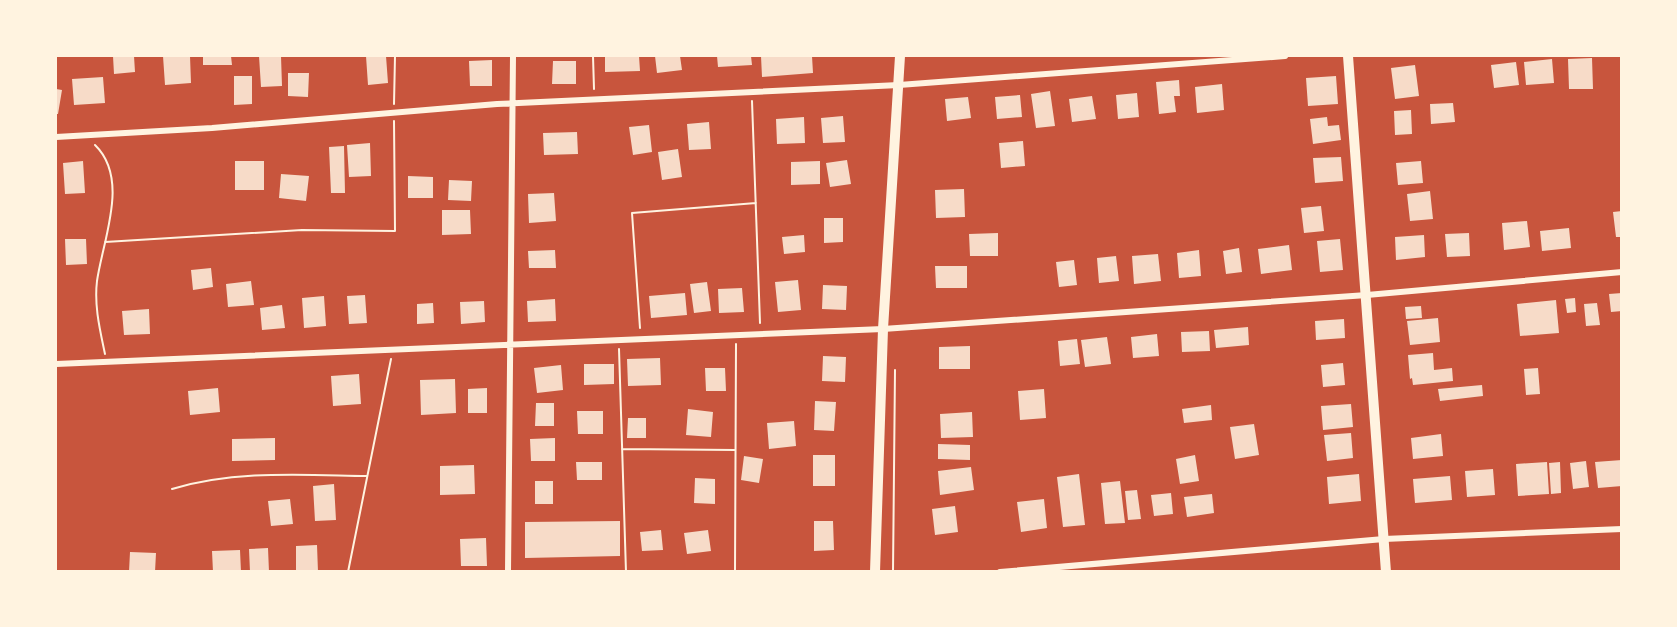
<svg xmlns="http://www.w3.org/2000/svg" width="1677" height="627" font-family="'Fira Sans',sans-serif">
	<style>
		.building { fill: #f7dbc8 }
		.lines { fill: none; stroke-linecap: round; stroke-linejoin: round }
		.path { stroke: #fff3e0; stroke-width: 2 }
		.minor { stroke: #fff3e0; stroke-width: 6 }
		.tertiary { stroke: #fff3e0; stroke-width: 10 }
	</style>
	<rect width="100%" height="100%" fill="#c8553d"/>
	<path class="building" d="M113,56H134L135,72L114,74Z
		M163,56H190L191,83L165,85Z
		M203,56H231L232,65H203Z
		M259,56H281L282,86L261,87Z
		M366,56H386L388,83L368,85Z
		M605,56H639L640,71L605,72Z
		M655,56H680L682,70L657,73Z
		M717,56H751L752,65L718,67Z
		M761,56H812L813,73L762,77Z
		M1592,58L1593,89H1569L1568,59Z
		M1552,59L1554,83L1526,85L1524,62Z
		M492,60V86H470L469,61Z
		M553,61H576V84H552Z
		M1516,62L1519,85L1494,88L1491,65Z
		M1415,65L1419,96L1395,99L1391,68Z
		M288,73H309L308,97L288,96Z
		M234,76H252V104L234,105Z
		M1336,76L1338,104L1308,106L1306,78Z
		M103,77L105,103L74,105L72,79Z
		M1179,80L1180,96H1174L1176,112L1159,114L1156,82Z
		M1222,84L1224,110L1197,113L1195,87Z
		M56,89L62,90L58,114H56Z
		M1050,91L1055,126L1036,128L1031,94Z
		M1137,93L1139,117L1118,119L1116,95Z
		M1020,95L1022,117L997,119L995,97Z
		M1092,96L1096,119L1072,122L1069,99Z
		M968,97L971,118L947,121L945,99Z
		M1453,103L1455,122L1431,124L1430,104Z
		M1411,110L1412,134L1395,135L1394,111Z
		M843,116L845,142L823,143L821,118Z
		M804,117L805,143L777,144L776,119Z
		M1327,117L1328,126L1339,125L1341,140L1313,144L1310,119Z
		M709,122L711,149L689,150L687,124Z
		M649,125L652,152L633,155L629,127Z
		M577,132L578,154L544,155L543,133Z
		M1023,141L1025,166L1001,168L999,143Z
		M370,143L371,176L349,177L347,145Z
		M344,146L345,193H331L329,147Z
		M678,149L682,177L662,180L658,152Z
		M1341,157L1343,181L1315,183L1313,158Z
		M847,160L851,184L830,187L826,163Z
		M83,161L85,193L65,194L63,163Z
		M235,161H264V190H235Z
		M820,161V184L791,185V162Z
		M1421,161L1423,183L1398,185L1396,163Z
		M281,174L309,176L306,201L279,198Z
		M408,176L433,177V198H408Z
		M449,180L472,181L471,201L448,200Z
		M964,189L965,217L936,218L935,190Z
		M1430,191L1433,219L1410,221L1407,194Z
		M554,193L556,221L529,223L528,194Z
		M1321,206L1324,231L1304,233L1301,208Z
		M442,210H470L471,234L442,235Z
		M1622,211V237H1616L1613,212Z
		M824,218H843V242L824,243Z
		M1527,221L1530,247L1504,250L1502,223Z
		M1569,228L1571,248L1542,251L1540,231Z
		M998,233V256H970L969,234Z
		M1469,233L1470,256L1447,257L1445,234Z
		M804,235L805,252L784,254L782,237Z
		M1424,235L1425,257L1396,260L1395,237Z
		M65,239H86L87,264L66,265Z
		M1340,239L1343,270L1320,272L1317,241Z
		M1289,245L1292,270L1261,274L1258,249Z
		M1239,248L1242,272L1226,274L1223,251Z
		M555,250L556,268H529L528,251Z
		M1199,250L1201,276L1179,278L1177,253Z
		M1158,254L1161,281L1134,284L1132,256Z
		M1116,256L1119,281L1099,283L1097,258Z
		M1074,260L1077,285L1059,287L1056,262Z
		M935,266H967V288H936Z
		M211,268L213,287L193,290L191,270Z
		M798,280L801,310L778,312L775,282Z
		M251,281L254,305L228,307L226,284Z
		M707,282L711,311L694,313L690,284Z
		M823,285L847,286L846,310L822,309Z
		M742,288L744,312L719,313L718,289Z
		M685,293L687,315L651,318L649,296Z
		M1622,293V311L1611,312L1609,294Z
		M365,295L367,323L349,324L347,296Z
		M324,296L326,326L304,328L302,298Z
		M1575,298L1576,312L1567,313L1565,299Z
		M555,299L556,321L528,322L527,301Z
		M1556,300L1559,333L1520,336L1517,304Z
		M484,301L485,322L461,324L460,302Z
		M433,303L434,323L417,324V304Z
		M1597,303L1600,325L1586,326L1584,304Z
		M282,305L285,328L262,330L260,308Z
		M1421,306L1422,318L1406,319L1405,307Z
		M149,309L150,334L124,335L122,311Z
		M1438,318L1440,342L1410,345L1407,321Z
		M1344,319L1345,338L1316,340L1315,321Z
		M1248,327L1249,345L1216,348L1214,330Z
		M1209,331L1210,351L1182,352L1181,332Z
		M1157,334L1159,356L1133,358L1131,337Z
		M1107,337L1111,364L1085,367L1081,340Z
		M1077,339L1080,364L1060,366L1058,341Z
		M970,346V369H939V347Z
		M1433,353L1434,370L1452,368L1453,381L1413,385L1412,378L1410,379L1408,355Z
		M823,356L846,357L845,382L822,381Z
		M660,358L661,385L628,386L627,359Z
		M1343,363L1345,385L1323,387L1321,365Z
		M584,364H614V384L584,385Z
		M561,365L563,390L537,393L534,368Z
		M705,368H725L726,391H706Z
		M1538,368L1540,394L1526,395L1524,369Z
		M359,374L361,404L333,406L331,376Z
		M455,379L456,413L421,415L420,380Z
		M1482,385L1483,396L1440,401L1438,389Z
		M218,388L220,412L190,415L188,391Z
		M487,388V413H468V389Z
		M1044,389L1046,418L1020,420L1018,391Z
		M815,401L836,402L834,431L814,430Z
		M536,403H554V426H535Z
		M1351,404L1353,427L1323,430L1321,406Z
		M1211,405L1212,420L1184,423L1182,409Z
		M688,409L713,412L711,437L686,435Z
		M577,411H603V434H578Z
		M972,412L973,437L941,438L940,414Z
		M628,418H646V438H627Z
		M794,421L796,446L769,449L767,423Z
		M1254,424L1259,455L1235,459L1230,427Z
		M1351,433L1353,458L1327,461L1324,435Z
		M1441,434L1443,456L1413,459L1411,438Z
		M275,438V460L232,461V439Z
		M555,438V461H531L530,439Z
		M938,444L970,445V460L938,459Z
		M813,455H835V486H813Z
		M1195,455L1199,481L1180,484L1176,459Z
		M744,456L763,459L759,483L741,480Z
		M1622,460V486L1598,488L1595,462Z
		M1586,461L1589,487L1573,489L1570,463Z
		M576,462H602V480H577Z
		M1547,462L1549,494L1518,496L1516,464Z
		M1560,462L1561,493L1551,494L1549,463Z
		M474,465L475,494L440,495V466Z
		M971,467L974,490L940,495L938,471Z
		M1493,469L1495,495L1467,497L1465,471Z
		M1079,474L1085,525L1063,527L1057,477Z
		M1359,474L1361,501L1329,504L1327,477Z
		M1450,476L1452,500L1415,503L1413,479Z
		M695,478L715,479V504L694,503Z
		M535,481H553V504H535Z
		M1120,481L1125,523L1105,524L1101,483Z
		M334,484L336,520L315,521L313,486Z
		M1137,490L1141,519L1128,520L1125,491Z
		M1171,493L1173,514L1154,516L1151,495Z
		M1212,494L1214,513L1187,517L1184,497Z
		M290,499L293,524L271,526L268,501Z
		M1044,499L1047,528L1021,532L1017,502Z
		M955,506L958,532L935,535L932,509Z
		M620,521V556L525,558V522Z
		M814,521H833L834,550L814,551Z
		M661,530L663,550L642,551L640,532Z
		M708,530L711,551L687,554L684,533Z
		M486,538L487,566H461L460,539Z
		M317,545L318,572H296V546Z
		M268,548L269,572H250L249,549Z
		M240,550L241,572H213L212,551Z
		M130,552L156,553L155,572H129Z"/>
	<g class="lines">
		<path class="path" d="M593,56L594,89
			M752,101L760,323
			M394,104L395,56
			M95,145C130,179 103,239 97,281C94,306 100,330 105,354
			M105,242L302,230L395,231L394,121
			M640,328L632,213L756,203
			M619,349L626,572
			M622,449L735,450
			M172,489C235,470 301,475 367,476
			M348,572L391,359
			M735,572L736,344
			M893,572L895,370"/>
		<path class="minor" d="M56,137L212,128L497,104L899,85L1285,56
			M56,364L883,329L1367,295L1622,272
			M508,572L513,56
			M1000,572L1384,539L1622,529"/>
		<path class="tertiary" d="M1348,56L1386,572
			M875,572L883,329L900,56"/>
	</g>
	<rect width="1677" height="627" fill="none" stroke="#fff3e0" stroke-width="114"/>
</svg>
